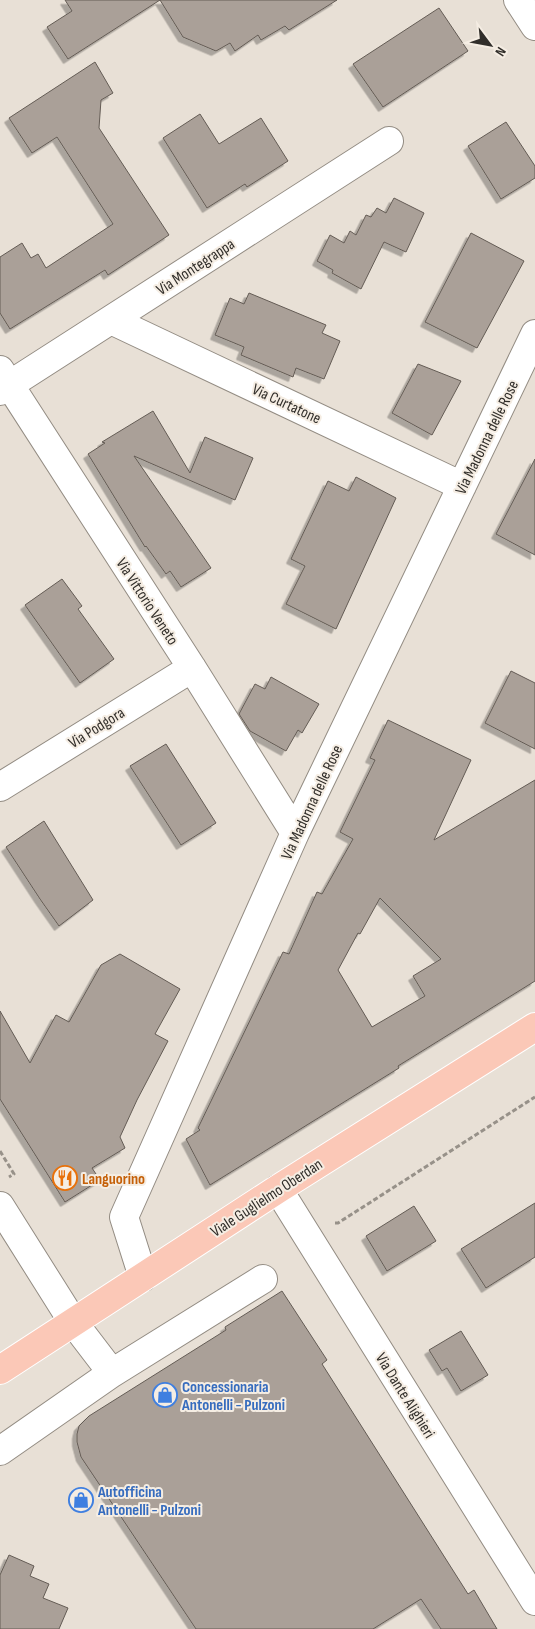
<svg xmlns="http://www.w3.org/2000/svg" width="535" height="1629" font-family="'Sofia Sans Condensed',sans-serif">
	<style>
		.building { fill: #aaa098; stroke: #645c55; fill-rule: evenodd; filter: url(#shadow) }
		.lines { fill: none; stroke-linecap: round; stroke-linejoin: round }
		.minor-casing { stroke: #938c83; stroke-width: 30 }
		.major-casing { stroke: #fff; stroke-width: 30 }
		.path { stroke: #979189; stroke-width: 3; stroke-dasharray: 5 2.5; stroke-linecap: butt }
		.minor { stroke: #fff; stroke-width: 28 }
		.major { stroke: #fbc8b7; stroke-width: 28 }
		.labels { text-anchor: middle; stroke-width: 4; stroke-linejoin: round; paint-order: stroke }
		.street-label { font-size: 16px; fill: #312e2a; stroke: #f5ede3 }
		.food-label { font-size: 16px; font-weight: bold; fill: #c56008; stroke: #f5ede3; text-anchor: start }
		.shop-label { font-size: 16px; font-weight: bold; fill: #366cbe; stroke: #f5ede3; text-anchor: start }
	</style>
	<defs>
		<filter id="shadow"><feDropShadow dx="-4.5" dy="4.5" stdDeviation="0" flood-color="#0004"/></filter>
	</defs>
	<rect width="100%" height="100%" fill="#e8e0d6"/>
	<path class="building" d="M65,0H160L68,59L47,27L72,11Z
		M160,0H337L289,30L285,26L261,40L258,35L235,51L230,43L216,51L183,37Z
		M439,8L468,51L383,107L353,64Z
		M95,62L113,93L101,100L99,128L169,235L108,275L105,270L10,329L0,313V257L22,243L31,258L38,254L46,268L113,224L57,137L32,153L9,118Z
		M200,114L219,144L261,118L288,161L247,187L245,184L207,208L163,138Z
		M506,122L535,166V178L501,199L468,146Z
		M394,198L424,213L406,252L384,242L361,289L332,273L333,270L317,261L330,235L344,243L350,231L356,235L366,215L371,217L377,208L386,213Z
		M471,233L524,261L477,348L425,322Z
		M249,293L326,325L322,333L340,341L324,379L296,368L293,377L241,355L244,347L215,335L230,298L244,304Z
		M418,364L461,381L432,435L392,413Z
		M153,411L190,473L205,437L253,458L235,500L134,456L211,568L181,587L170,571L166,574L146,546L145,547L88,454L105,443L102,442Z
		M535,459V555L496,534Z
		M356,477L396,498L336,629L286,604L305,566L291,559L328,481L349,491Z
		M62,579L82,606L78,609L114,659L80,683L25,605Z
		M511,671L535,683V749L485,723Z
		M271,677L319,704L302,733L298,730L286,751L250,731L239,714L255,684L265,689Z
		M388,720L471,760L434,840L535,780V981L398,1066L399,1068L210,1185L186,1139L200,1130L198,1128L283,952L289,954L317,892L322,894L353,839L340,832L375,760L370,758ZM380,898L441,959L413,976L425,996L372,1027L338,970L358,933L360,934Z
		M166,744L216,823L181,845L130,766Z
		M44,821L93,900L59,926L40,899L6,847Z
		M120,954L180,989L155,1034L168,1041L137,1100L120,1137L125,1148L92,1168L100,1180L65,1202L0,1099V1011L30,1063L56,1015L69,1022L101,965Z
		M535,1203V1257L486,1288L461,1249Z
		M414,1206L436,1241L387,1271L366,1236Z
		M282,1291L327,1360L322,1364L468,1594L474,1590L497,1629H441L421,1599L373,1629H196L81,1457L77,1442V1434L79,1426L89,1416L226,1330L225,1327Z
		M461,1331L488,1375L461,1391L447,1368L442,1371L429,1350Z
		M9,1555L34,1566L30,1576L49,1584L43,1598L68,1608L59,1629H0V1575Z"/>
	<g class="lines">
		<defs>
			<path id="minor" d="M518,0L535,26
				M111,320L462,486
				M0,370L192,668L295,833
				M0,391L389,141
				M0,787L192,668
				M278,1189L535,1601
				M0,1206L73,1322L112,1373
				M143,1277L124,1217L295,833L535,334
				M0,1451L112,1373L263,1279"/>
			<path id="major" d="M0,1370L278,1189L535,1027"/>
		</defs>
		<use href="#minor" class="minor-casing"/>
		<use href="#major" class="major-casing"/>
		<path class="path" d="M0,1151L14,1174L9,1177
			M335,1223H338L535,1097"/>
		<use href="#minor" class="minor"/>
		<use href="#major" class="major"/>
	</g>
	<defs>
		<symbol id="restaurant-ring" viewBox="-11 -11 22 22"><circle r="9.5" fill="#f5ede3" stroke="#e8710a" stroke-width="1.5"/><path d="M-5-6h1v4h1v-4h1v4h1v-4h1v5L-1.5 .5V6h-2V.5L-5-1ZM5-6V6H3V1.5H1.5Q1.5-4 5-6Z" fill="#e8710a"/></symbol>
		<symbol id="shop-ring" viewBox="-11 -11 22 22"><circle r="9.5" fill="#f5ede3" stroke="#3f7fe0" stroke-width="1.5"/><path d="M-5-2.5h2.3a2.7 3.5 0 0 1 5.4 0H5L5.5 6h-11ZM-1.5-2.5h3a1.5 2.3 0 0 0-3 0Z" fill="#3f7fe0"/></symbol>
	</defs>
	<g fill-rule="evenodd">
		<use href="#restaurant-ring" x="51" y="1164" width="28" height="28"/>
		<use href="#shop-ring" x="151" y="1381" width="28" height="28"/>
		<use href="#shop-ring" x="67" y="1486" width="28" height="28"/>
	</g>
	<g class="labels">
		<g class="street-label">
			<text transform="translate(195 266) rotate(-33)" y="6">Via Montegrappa</text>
			<text transform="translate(287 403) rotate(25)" y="6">Via Curtatone</text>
			<text transform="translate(486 437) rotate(-64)" y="6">Via Madonna delle Rose</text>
			<text transform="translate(148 601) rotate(57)" y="6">Via Vittorio Veneto</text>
			<text transform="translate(96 727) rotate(-32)" y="6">Via Podgora</text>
			<text transform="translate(311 802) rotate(-65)" y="6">Via Madonna delle Rose</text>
			<text transform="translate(266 1197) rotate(-33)" y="6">Viale Guglielmo Oberdan</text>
			<text transform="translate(406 1395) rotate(58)" y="6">Via Dante Alighieri</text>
		</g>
		<g class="food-label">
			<text x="82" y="1184">Languorino</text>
		</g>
		<g class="shop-label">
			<text x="182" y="1392">Concessionaria<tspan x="182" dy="18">Antonelli - Pulzoni</tspan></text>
			<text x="98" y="1497">Autofficina<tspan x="98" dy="18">Antonelli - Pulzoni</tspan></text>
		</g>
	</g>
	<g transform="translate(490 45) rotate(122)" stroke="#f5ede3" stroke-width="4" paint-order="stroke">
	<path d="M0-4L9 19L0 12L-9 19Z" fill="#312e2a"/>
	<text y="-8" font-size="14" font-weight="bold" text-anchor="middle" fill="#312e2a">N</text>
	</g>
</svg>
